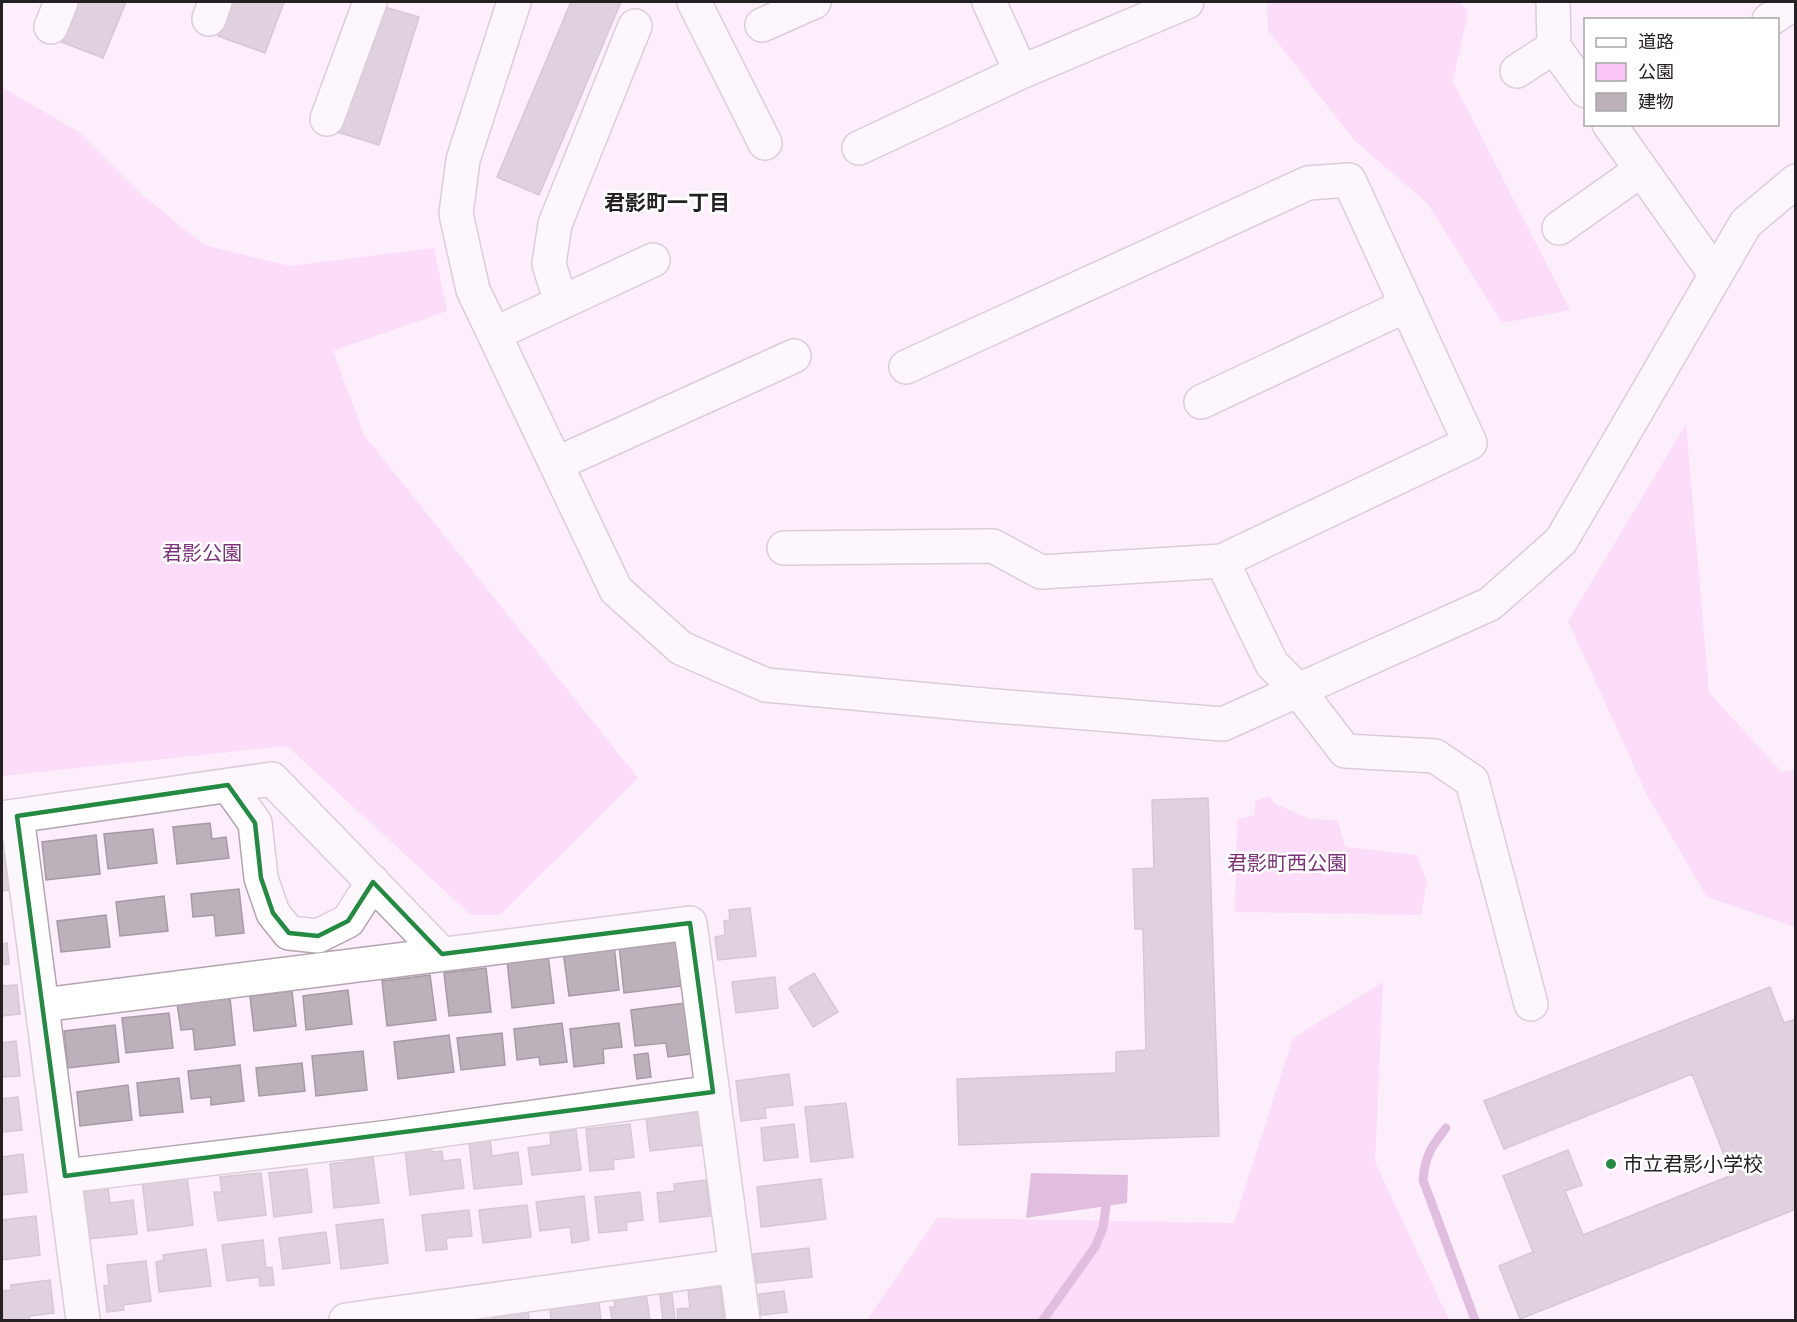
<svg xmlns="http://www.w3.org/2000/svg" width="1797" height="1322" font-family="Rubik,'Noto Sans JP',sans-serif">
	<style>
		.green { fill: #fac5f7 }
		.water { fill: #c283be }
		.lines { fill: none; stroke-linecap: round; stroke-linejoin: round }
		.stream { stroke: #c283be; stroke-width: 9 }
		.building { fill: #bcb0bb; stroke: #a69aa5; stroke-width: 1.5 }
		.minor-casing { stroke: #b2a5b0; stroke-width: 36 }
		.minor { stroke: #fff; stroke-width: 33 }
		.marked { fill: none; stroke: #228b41; stroke-width: 4.5; stroke-linejoin: round }
		.poi-dot { fill: #228b41; stroke: #fff; stroke-width: 2 }
		.labels { text-anchor: middle; stroke-width: 5; stroke-linejoin: round; paint-order: stroke }
		.park-label { font-size: 20px; fill: #7c317a; stroke: #fff }
		.poi-label { font-size: 20px; fill: #252024; stroke: #fff; text-anchor: start }
		.neighbourhood-label { font-size: 21px; font-weight: bold; fill: #252024; stroke: #fff }
	</style>
	<rect width="100%" height="100%" fill="#fceffb"/>
	<path class="green" d="M1267,2H1459L1468,11L1453,81L1570,310L1502,323L1428,204L1354,140L1268,30Z
		M2,87L80,133L140,193L204,245L290,266L434,248L447,311L333,351L364,435L638,778L500,915H471L287,746L2,776Z
		M1686,424L1709,693L1782,772L1795,769V927L1707,897L1647,795L1568,621Z
		M1270,796L1274,803L1309,819L1338,820L1345,847L1417,855L1427,882L1421,915L1235,912L1237,819L1255,815V801Z
		M1383,982L1375,1162L1449,1320H867L937,1218L1234,1223L1293,1038Z"/>
	<path class="water" d="M1031,1173L1128,1175L1127,1203L1026,1218Z"/>
	<g class="lines">
		<path class="stream" d="M1446,1128C1431,1147 1425,1156 1423,1180L1475,1320
			M1043,1320L1095,1247L1103,1228L1106,1206"/>
	</g>
	<path class="building" d="M74,2H126L103,58L59,41Z
		M231,2H284L265,53L218,36Z
		M571,2H621L539,195L497,177Z
		M378,5L419,17L379,145L337,132Z
		M1208,798L1219,1136L959,1145L957,1079L1116,1073V1052L1146,1050L1143,929H1135L1133,869L1154,868L1152,800Z
		M210,823L212,839L226,837L229,858L177,864L173,827Z
		M153,829L157,863L108,869L104,834Z
		M96,835L100,874L46,880L42,842Z
		M2,855H5L9,890L2,891Z
		M239,889L244,933L216,936L214,915L193,917L191,894Z
		M164,896L168,931L120,936L116,902Z
		M750,908L756,956L718,960L715,937L725,935L724,921L730,920L729,910Z
		M106,915L110,947L61,952L57,921Z
		M676,938L681,986L624,993L619,944Z
		M7,943L9,964L2,965V944Z
		M614,945L619,990L569,996L563,951Z
		M548,955L554,1003L512,1008L507,960Z
		M486,968L491,1012L449,1016L444,973Z
		M814,973L838,1012L813,1027L789,988Z
		M430,975L436,1020L387,1026L382,981Z
		M775,977L778,1008L736,1013L732,982Z
		M17,985L20,1014L2,1016V986Z
		M1770,987L1784,1023L1796,1019V1209L1520,1319L1499,1266L1533,1252L1503,1176L1568,1150L1582,1185L1565,1191L1583,1235L1732,1175L1692,1074L1504,1149L1484,1101Z
		M348,990L352,1024L306,1030L303,996Z
		M292,991L296,1026L254,1031L250,996Z
		M230,998L235,1045L195,1050L193,1029L181,1030L177,1004Z
		M685,1003L690,1054L668,1057L666,1043L635,1046L631,1010Z
		M169,1013L173,1048L126,1053L122,1018Z
		M562,1023L567,1062L540,1065L539,1057L517,1060L514,1029Z
		M619,1023L622,1047L603,1049L604,1063L574,1067L570,1029Z
		M115,1025L119,1062L68,1068L64,1031Z
		M502,1033L505,1065L461,1070L457,1038Z
		M449,1035L454,1072L398,1079L394,1042Z
		M16,1041L20,1076L2,1077V1043Z
		M363,1051L367,1090L316,1096L312,1056Z
		M648,1053L651,1077L637,1079L634,1055Z
		M302,1063L305,1091L259,1096L256,1068Z
		M240,1065L244,1101L211,1105V1097L191,1099L188,1071Z
		M789,1074L793,1105L765,1108L766,1118L741,1121L736,1081Z
		M179,1078L183,1112L140,1116L137,1083Z
		M128,1085L132,1120L80,1126L77,1092Z
		M18,1097L22,1130L2,1132V1099Z
		M846,1103L853,1157L811,1162L805,1107Z
		M700,1112L703,1145L650,1151L646,1118Z
		M630,1124L634,1157L613,1160L614,1169L590,1171L586,1129Z
		M794,1124L798,1157L764,1161L761,1128Z
		M576,1130L581,1170L532,1175L528,1148L551,1145L550,1133Z
		M490,1139L492,1156L518,1152L522,1184L474,1189L469,1142Z
		M432,1145V1152L442,1151L443,1161L460,1159L464,1188L410,1195L405,1148Z
		M23,1154L27,1192L2,1195V1157Z
		M373,1157L379,1203L334,1208L330,1164L346,1162L345,1160Z
		M307,1169L312,1212L274,1217L269,1173Z
		M261,1173L266,1215L218,1221L214,1192H222L220,1177Z
		M187,1176L193,1225L148,1231L142,1181Z
		M821,1179L826,1219L761,1227L757,1187Z
		M706,1180L710,1216L660,1222L657,1193L675,1191L674,1184Z
		M108,1187L110,1203L133,1200L137,1234L88,1239L83,1191Z
		M640,1192L643,1220L626,1222L627,1230L599,1233L595,1197Z
		M584,1196L589,1240L572,1243L570,1227L540,1231L536,1202Z
		M527,1205L531,1237L483,1243L479,1210Z
		M469,1210L472,1236L446,1238L447,1249L426,1251L422,1215Z
		M36,1216L40,1255L2,1260V1220Z
		M383,1219L388,1263L341,1269L336,1225Z
		M326,1232L330,1263L283,1269L279,1238Z
		M263,1240L266,1268L272,1267L274,1285L260,1286L259,1277L227,1281L222,1245Z
		M809,1248L812,1277L757,1283L753,1254Z
		M206,1249L211,1286L159,1292L156,1262L164,1260L163,1255Z
		M146,1261L151,1301L123,1305L124,1310L107,1312L104,1286L109,1285L107,1265Z
		M50,1280L54,1313L29,1316L30,1320H3L2,1291L11,1290V1285Z
		M671,1285L675,1320H663L659,1287Z
		M720,1287L724,1320H678L677,1309L690,1308L688,1290Z
		M784,1291L787,1312L761,1315L759,1294Z
		M646,1293L650,1320H612L610,1307H615L614,1297Z
		M599,1302L601,1320H551L550,1308Z
		M528,1307L529,1320H492L491,1311Z"/>
	<g class="lines">
		<defs>
			<path id="minor" d="M514,2L463,160L456,214L473,290L616,590L681,648L766,685L984,705L1223,724L1490,604L1561,541L1746,223L1796,181
				M694,2L765,143
				M989,2L1021,72
				M1553,2L1554,47L1586,91
				M209,19L215,2
				M1769,20L1796,2
				M762,25L814,2
				M51,27L61,2
				M1517,71L1554,47
				M327,119L370,2
				M1609,124L1716,275
				M859,148L1021,72L1187,2
				M1559,228L1641,170
				M561,303L549,264L555,224L635,26
				M494,334L653,260
				M1201,402L1407,305
				M556,464L794,356
				M784,548L993,546L1041,572L1222,561L1470,443L1349,180L1308,183L906,367
				M1222,561L1272,664L1298,690L1345,751L1435,756L1472,781L1531,1004
				M228,785L255,823L261,878L273,913L289,933L318,936L348,921L373,882
				M17,816L83,1320
				M2,818L272,779L442,954
				M42,1005L690,923L743,1320
				M65,1176L390,1137L713,1092
				M346,1320L736,1266"/>
		</defs>
		<use href="#minor" class="minor-casing"/>
		<use href="#minor" class="minor"/>
	</g>
	<path d="M0 0H1797V1322H0ZM228,785L255,823L261,878L273,913L289,933L318,936L348,921L373,882L442,954L690,923L713,1092L65,1176L17,816Z" fill="#fceffb" fill-opacity=".55" fill-rule="evenodd"/>
	<path class="marked" d="M228,785L255,823L261,878L273,913L289,933L318,936L348,921L373,882L442,954L690,923L713,1092L65,1176L17,816Z"/>
	<circle class="poi-dot" cx="1611" cy="1164" r="6"/>
	<g class="labels">
		<g class="park-label">
			<text x="202" y="560">君影公園</text>
			<text x="1287" y="870">君影町西公園</text>
		</g>
		<g class="poi-label">
			<text x="1623" y="1171">市立君影小学校</text>
		</g>
		<g class="neighbourhood-label">
			<text x="667" y="210">君影町一丁目</text>
		</g>
	</g>
	<rect width="1797" height="1322" fill="none" stroke="#252024" stroke-width="6"/>
	<rect x="1584" y="18" width="195" height="108" fill="#ffffff" stroke="#a8a6a7" stroke-width="1.5"/>
	<rect x="1596" y="38" width="30" height="9" fill="#ffffff" stroke="#a8a6a7" stroke-width="1.5"/>
	<text x="1638" y="48" font-size="18" fill="#252024">道路</text>
	<rect x="1596" y="63" width="30" height="18" fill="#fac5f7" stroke="#a8a6a7" stroke-width="1.5"/>
	<text x="1638" y="78" font-size="18" fill="#252024">公園</text>
	<rect x="1596" y="93" width="30" height="18" fill="#bcb0bb" stroke="#a8a6a7" stroke-width="1.5"/>
	<text x="1638" y="108" font-size="18" fill="#252024">建物</text>
</svg>
